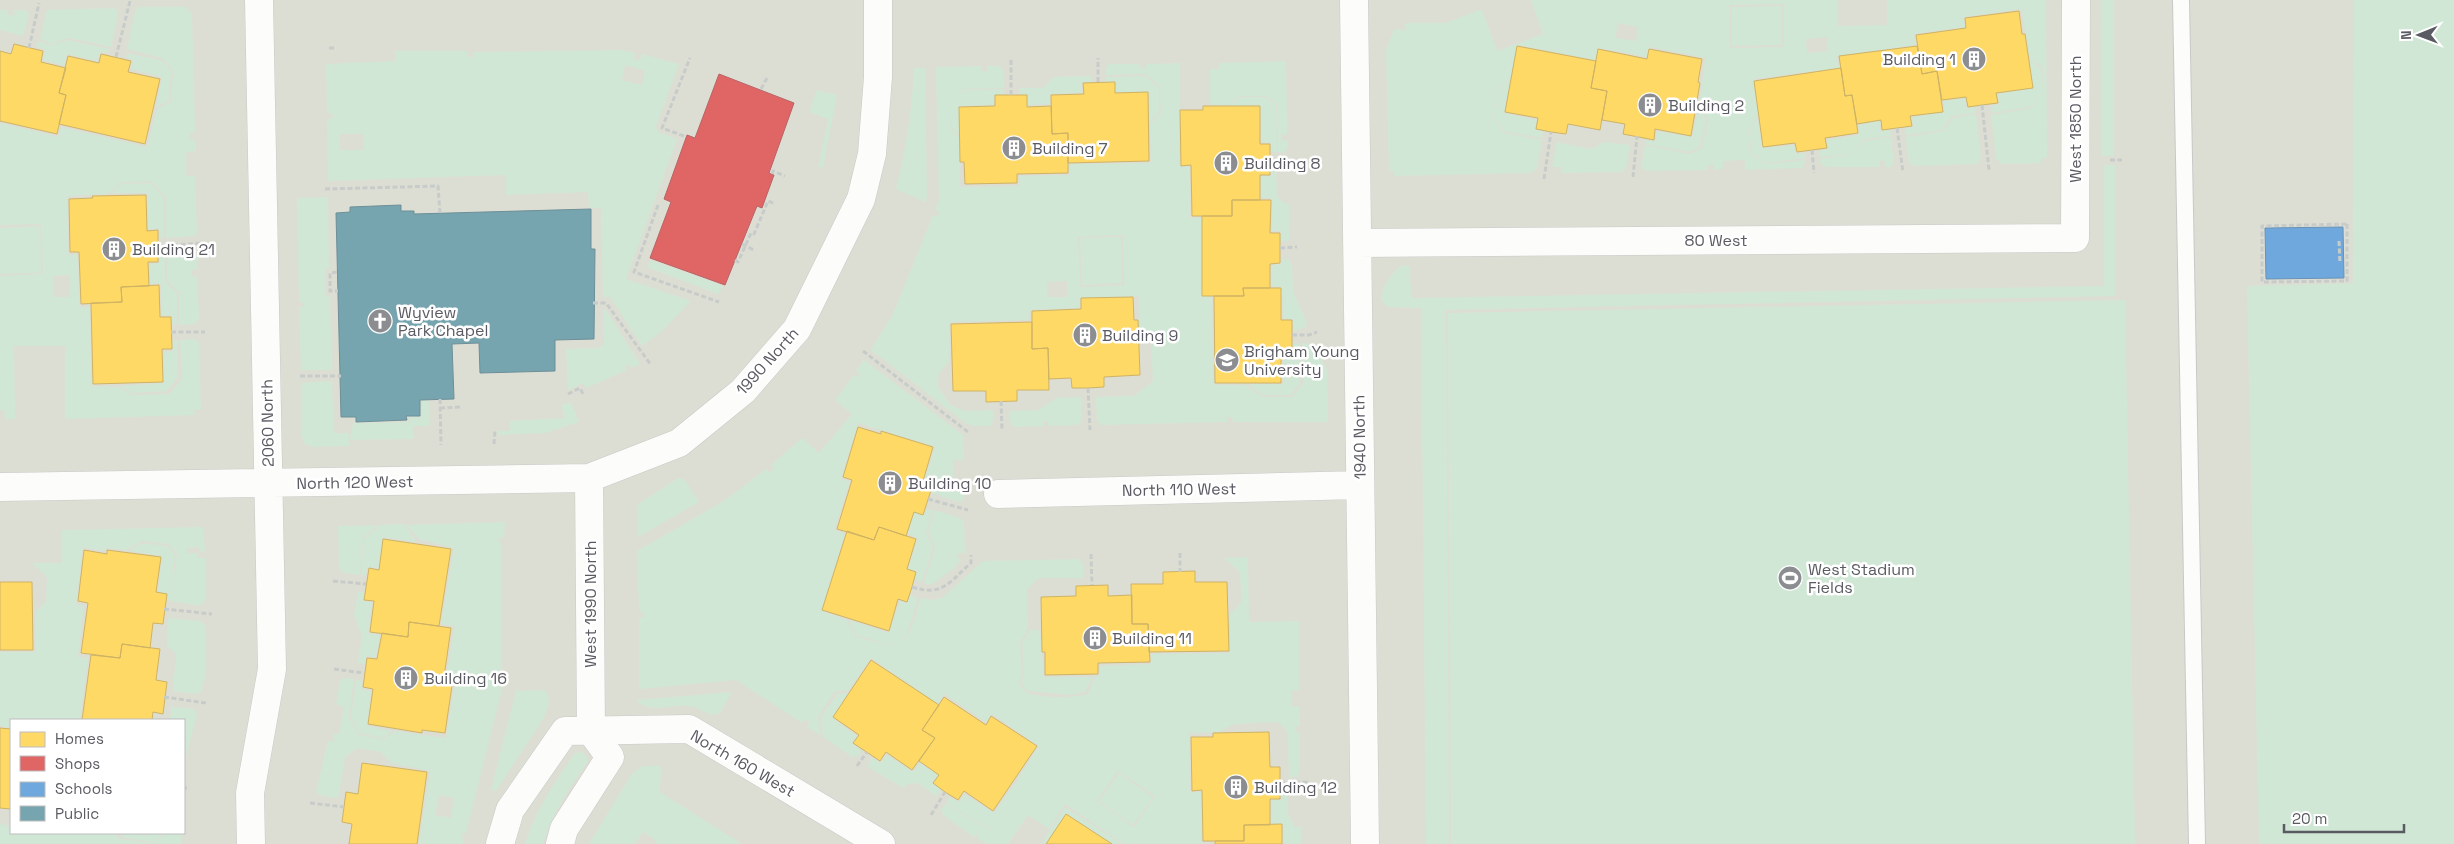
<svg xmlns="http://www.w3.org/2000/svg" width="2454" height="844" font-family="'Space Grotesk',sans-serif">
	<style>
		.education { fill: #ddded3; fill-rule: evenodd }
		.green { fill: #d1e7d5; fill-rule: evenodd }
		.homes { fill: #ffd966; stroke: #ceb365 }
		.shops { fill: #e06666; stroke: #b86365 }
		.schools { fill: #6fa8dc; stroke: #6991b7 }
		.public { fill: #76a5af; stroke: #6e8f98 }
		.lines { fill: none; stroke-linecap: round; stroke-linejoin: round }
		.service-casing { stroke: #c8c8c8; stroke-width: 18 }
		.minor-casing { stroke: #c8c8c8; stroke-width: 29 }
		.path { stroke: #c7ccca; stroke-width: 3; stroke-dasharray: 5 2.5; stroke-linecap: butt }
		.service { stroke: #fcfcfb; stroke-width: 16 }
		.minor { stroke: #fcfcfb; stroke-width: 28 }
		.labels { text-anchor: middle; stroke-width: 5; stroke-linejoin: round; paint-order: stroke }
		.poi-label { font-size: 16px; fill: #5a5b62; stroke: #fff; text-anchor: start }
		.street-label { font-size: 16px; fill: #5a5b62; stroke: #fff }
	</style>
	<rect width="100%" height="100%" fill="#eaeae4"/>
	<path class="education" d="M0,0H2454V844H0ZM11,720H184V833H11Z"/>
	<path class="green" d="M1531,0H1837L1838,26L1887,25V0H2046L2047,158H2041V163L2002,164L1996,159L1991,115L2031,108L2038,100L2030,107L1992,113L1991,106L1999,104L1997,94L2033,88L2029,58L2041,69L2042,93L2043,68L2029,57L2022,9L1964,17L1965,27L1914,34L1915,45L1837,56L1839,68L1753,79L1758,116L1748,130L1751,154L1766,164L1806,160L1802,168L1745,170V160L1723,161V169L1714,170V165H1708V170L1646,171L1641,166L1645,145L1690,154L1702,148L1708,119L1699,103L1706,58L1650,47L1647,57L1598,48L1595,60L1518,45L1510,79L1498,88L1492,115L1504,133L1542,140L1537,168L1531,173L1394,176V171H1389L1386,49L1394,30L1399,28L1401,31L1406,29L1404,25L1407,23H1446L1482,9L1497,51L1543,34ZM1784,4V47L1730,48V5ZM1618,23L1638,27L1636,41L1615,38ZM1827,37L1828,51L1807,53L1806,39Z
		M2101,0H2114V156H2102Z
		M2354,0H2454V844H2259L2247,286L2353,283Z
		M1782,6V45L1732,46L1731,7Z
		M138,7H188V11L192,12L195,132L190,133L189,139L195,140L196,151L186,152V176H195L197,233L194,236L166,238V197L151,181L120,183L108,194L67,196L68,255H78L79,307H90L91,386L120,387L132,395L169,394L182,379L180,340L194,339L199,343L201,410H194L195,415L65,419V346H14L15,419H5L4,410H0V276L43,274L41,224L0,225V123L59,137L61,127L147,147L157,109L171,102L173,71L162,58L127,49L135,12ZM70,275V297H54L53,276Z
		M114,8L118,12L111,47L69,38L51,44L40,39L47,10Z
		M0,10H7L8,15H13V10H25L29,14L23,36L0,30Z
		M69,40L109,49L107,53L100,52L97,61L67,54L64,66L43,60L45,49L37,47L38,41L51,45Z
		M622,50L635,53L634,59L640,60L642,54L679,64L656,126L658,132L677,139L626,279L691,301L661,332L642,346L610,297H603L601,208H589L588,192L506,195V175L328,181L327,119L333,118L332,113H327L326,64L395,61V51H467L468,57H473V52ZM625,65L645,71L642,85L622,80ZM340,134H363L364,150H340Z
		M127,53L161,60L171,71L169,101L156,107L162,77L131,69L133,60L126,57Z
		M1286,61L1287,135L1282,134V140H1287L1288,148L1284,153L1278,152L1277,104L1267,96H1240L1228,105H1210V69H1219L1220,63Z
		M1180,63L1179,166L1190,167V218H1202V296L1212,297L1213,385H1246L1263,397H1292L1303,383L1302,343L1314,344L1327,370L1328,422H1233L1232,417H1227V422L1101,425L1097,421L1096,397L1134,396L1153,381L1151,342L1140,330L1139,296L1080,298L1079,308L1029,310V320L949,322L950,360L938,375V387L950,405L965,411L993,410V421L990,426H974L967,424L871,350L893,314L933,215L938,216L940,212L935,210L939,200L936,67L981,66L982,71L987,72V66H999L1003,70L1004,88L963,89L956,97L964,90L1004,89V94L995,95L994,105L959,106V135L952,128L951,105V129L959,137L960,187L1019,186L1020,176L1070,175V164L1151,163L1150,124L1161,113L1160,86L1145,74L1106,75V69L1109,64H1140L1141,69H1146V64ZM1123,235L1124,285L1080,287L1078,237ZM1067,281L1068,297H1047V282Z
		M914,68H925L927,197L925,202L896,189C906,149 912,110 914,68Z
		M1091,76V82H1082V93L1050,94V104L1028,105V94L1019,95V88H1043L1054,77Z
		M1145,76L1159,88V113L1149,123V92H1116L1115,82H1106V77Z
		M1510,80L1504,113L1537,120L1535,130L1543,131L1542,138L1505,132L1493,115L1498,89Z
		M817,90L837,95L823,167H818L828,119L809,112Z
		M1241,97H1267L1276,105L1277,152H1271V143H1261L1260,105L1228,106Z
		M1965,98L1966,108L1975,107L1976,113L1952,116L1942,130L1906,135V128L1913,127L1912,117L1944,112V101Z
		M1699,105L1706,120L1700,147L1689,152L1645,144L1646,140L1655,141L1657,131L1692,137Z
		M1976,114L1981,159L1977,164L1914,166L1909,162L1906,137L1943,131L1953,118Z
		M1758,118L1762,148L1794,145L1796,154L1804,153L1805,158L1766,163L1752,153L1749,130Z
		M1879,121L1880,131L1890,130L1891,136L1865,139L1852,153L1865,141L1891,137L1894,162L1891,167H1886L1885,161H1880V167H1825L1820,163V159L1853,154L1820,157L1819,151L1828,149L1827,140L1859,135L1858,125Z
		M1557,142L1591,149L1604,142L1630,145L1626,167L1621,172L1561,173V167H1552Z
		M2104,165H2115V296L1446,310L1449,844H1426L1421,308L1388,307L1381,300C1383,284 1389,276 1402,265L1409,266L1412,298L2104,286Z
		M1271,168H1276L1277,196L1284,203H1289V240L1281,242V231H1272V198H1261L1260,177L1271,176Z
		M151,183L164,198V237L160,238L159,229H148L147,193H111L120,184Z
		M328,197L329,269H326V296H330L332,370H301L299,307H304V303L299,302L297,198Z
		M40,226L41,273L0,274V228Z
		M1121,237L1122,283L1082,285L1080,238Z
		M193,252L197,256L198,269L192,270V276L197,277L199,319L194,324L179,325V292L167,280L168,254Z
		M160,254H165V281L177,293V324L173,325L172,315L162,316L161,283L150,284V264L160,263Z
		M1282,259H1288L1292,265L1293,291L1307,323L1304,328L1293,331V319H1283L1282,287L1271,286V265L1281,264Z
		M650,260L723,286L718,294L647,267Z
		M2125,300L2135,844H1451L1448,313Z
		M603,310H606L640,364L632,368L629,364L625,366L627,370L586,388L583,383L568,390L566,349L599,348L604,344Z
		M173,340L178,341V377L167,391L132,393L121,386L164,383V352L173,351Z
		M1294,344H1300V383L1291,395H1263L1248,384H1283V351H1294Z
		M864,360L963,435L964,460H953V480H963L964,499L960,502L939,496L948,462L938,495L931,493L933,484L924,481L935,447L858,423L841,479L850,482L834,530L845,534L821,611L847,620L854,636C907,652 905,648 921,598L932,600L942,598L983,561L1079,559L1083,564V578H1039L1027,589L1028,629L1020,643L1022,673L1019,683L1026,693C1047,698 1066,699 1088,694L1095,677L1100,676V666L1151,664V654L1230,653V614L1242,602L1240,572L1224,558L1248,557L1249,622L1299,621V690L1291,691V706H1299L1300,726L1295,727V732H1300V771L1297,777H1289L1288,732L1278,722L1234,724L1219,732L1189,733L1190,792H1201V843L1213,844H1124L1065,804L1049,829L1028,815L1008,844H987L977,838L978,835L976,834L974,837L943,815L941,810L946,804L987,828L998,826L987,827L946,803L950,797L959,802L965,795L994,813L1016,782L1020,793L1017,780L1039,746L992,714L986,722L944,694L938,704L871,658L849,690L834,692L818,717L821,736L807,727L810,722L805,719L802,723L736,680L639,689V618L644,617V612H639L637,551L727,499L766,469L770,473L774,469L771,465L802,438L819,453L852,414L835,400L854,375L858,377L860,374L856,371ZM1118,771L1155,796L1134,827L1097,801Z
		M332,381L334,433H349V446L312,447L304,443L301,434V383Z
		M1081,397L1082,421L1077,425L1048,426V422L1043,421V426L1014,427L1010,422L1009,411L1039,410L1056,398Z
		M422,401H429L430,426H413L414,439L350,440L353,423L409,422V417H422Z
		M571,402L579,422L545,433L498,435V431H510V421L565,418L561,405Z
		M678,478L684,479L699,502L638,537L637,505Z
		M927,509L933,511L926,532L933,547L922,582L915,580L917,572L908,569L918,538L908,534L914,512L924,515Z
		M935,510L960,518L964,522L965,551L964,554L959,552L957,557L961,560L953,569L931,585L924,583L935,547L928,531Z
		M505,522L504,538L498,539L501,544L502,689L466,833L462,834L463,844H419L430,771L391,763L381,752L357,748L345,757L338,798L323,796L316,792L328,741L333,742L334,734H339L344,707L336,704L340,682L343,678L354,679L349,718L359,735L384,739L395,731L446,738L456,677L446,676L455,626L441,624L454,548L419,539L406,525ZM439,795L454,798L451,818L435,815Z
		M404,524L416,542L383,537L378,569L367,567L366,576L361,575L364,539L380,525Z
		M378,525L363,538L360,575L345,573L339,569L338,526Z
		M203,527L205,551L199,552V547L187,548V553H198V558L205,557V601L199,606L167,600V594L158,592L162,556L129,551L142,543L167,546L175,555L171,600L177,554L168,544L142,541L127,550L106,548L105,551L83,547L76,604L84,606L78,657L88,658L80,720H11V728L0,726V652H35V612L46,602L47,577L32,563H62V530Z
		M358,592H364L363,601L372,602L368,633L380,635L376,657L366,656L365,664L358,663L362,636L354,615Z
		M910,595L918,598L907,634L900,643L887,644L855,635L849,620L889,633L900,601L907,603Z
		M168,618L200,621L205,625L206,675L201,691L196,694L173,691L176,654L167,646Z
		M1030,630H1040L1044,677H1093L1085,692L1071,695L1027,691L1021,682L1024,673L1022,643Z
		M356,680L362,681L361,689L371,691L367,726L392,731L383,738L359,733L351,718Z
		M542,690L547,692C551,702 547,710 543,719L496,791L491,790L516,691Z
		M732,692L720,713L713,715C706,714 700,709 694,707C674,702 652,716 636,700Z
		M849,692L832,718L857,736L852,744L862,751L858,756L852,757L823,737L821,717L837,694Z
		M171,707L193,709L197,714L184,765V720H170Z
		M581,752L586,755L588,761C570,788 552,813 543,844H525C537,807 554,784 575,753Z
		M887,755L913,772L920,763L938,775L932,783L941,790L936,796L918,783L907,784L903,788L868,767L871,757L880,763Z
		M642,766H661L660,792L742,844H655L657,841L643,832L635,844H589L631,775Z
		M1119,773L1153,797L1133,825L1099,801Z
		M1287,789L1288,815L1295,827H1301V844H1283V824H1271V800H1282V790Z
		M1065,807L1122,844H1113L1066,813L1045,844H1041Z
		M0,824L11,826V833H114L120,839L153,843L167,833H182V844H0Z
		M118,833L148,835L149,833H165L153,842L124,838Z"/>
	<path class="homes" d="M2019,11L2022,34H2025L2033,88L1996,93L1998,103L1982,105L1968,107L1966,97L1942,100L1937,71L1922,74L1916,35L1966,28L1965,18Z
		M14,44L43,51L41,62L66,68L59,93L66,95L57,134L0,121V51L11,54Z
		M1517,46L1596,61L1591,88L1607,91L1600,130L1568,124L1566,134L1551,132L1536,129L1538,118L1505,112Z
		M1917,46L1922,74L1937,71L1943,112L1910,116L1912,126L1882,130L1881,120L1857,124L1852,95L1845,96L1839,56Z
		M1598,49L1647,59L1649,49L1702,59L1698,82L1700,83L1691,136L1655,129L1654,140L1623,134L1625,124L1602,120L1607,91L1591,88Z
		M101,54L131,61L128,72L160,79L145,144L59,124L66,95L59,93L68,56L99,63Z
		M1841,68L1845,96L1852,95L1858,133L1825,138L1827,148L1797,152L1795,143L1763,147L1754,81Z
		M1115,82V93L1148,92L1149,161L1068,163V133L1052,134L1051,95L1084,94L1083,83Z
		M995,95H1027V107L1051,106L1052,134L1068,133V173L1017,174V183L965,184L964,162H960L959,107L995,106Z
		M1203,106H1260V144H1270V175H1260V200H1232V216H1192L1191,165L1181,166L1180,110H1203Z
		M146,195L147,231L158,230V262H148L149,286L121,287L122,302L81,304L79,252H70L69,199L93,198L92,196Z
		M1232,200H1271L1270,233H1280V263L1270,264V288H1243L1244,296H1202V216H1232Z
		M159,285L160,317H171L172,349H162L163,382L93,384L91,303L122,302L121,287Z
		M1243,288H1281V320H1292V350H1281V383H1215L1214,296H1244Z
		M1133,297L1134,320H1138L1140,375L1104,377V387L1088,388H1072L1071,378L1049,379L1048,348L1032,349V311L1081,309V298Z
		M1032,322V349L1048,348L1049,390H1017V401L986,402V391H953L951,324Z
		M858,427L881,434V431L933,447L923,481L933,484L923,515L914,512L906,536L879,527L874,540L837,529L852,480L843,477Z
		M879,527L916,539L907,569L916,572L912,587L907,602L898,599L889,631L822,610L847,531L874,540Z
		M383,539L451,549L439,626L409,622L408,637L370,632L374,601L364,600L369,568L379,570Z
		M84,550L107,554V550L161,557L156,592L167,594L163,624L153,623L150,648L122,644L120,658L81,653L88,603L78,601Z
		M1195,571V582H1227L1229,651L1149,652L1148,624H1132L1131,584H1163V572Z
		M0,582H32L33,650H0Z
		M1108,585V596L1132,595V624H1148L1150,662L1098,663V674L1045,675V652H1042L1041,597L1076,596V586Z
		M409,622L451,628L444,677L453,679L445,733L422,730V733L368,724L373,689L363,687L367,658L377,659L382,633L408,637Z
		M122,644L160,649L156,680L167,682L163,714L153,712L152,720H82L91,655L120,658Z
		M871,660L939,705L922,730L935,738L912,770L886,752L880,761L853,743L859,735L833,717Z
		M944,697L986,725L991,716L1037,746L993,811L964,791L958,800L945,792L933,783L939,775L919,761L935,738L922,730Z
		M0,728L11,729V809L0,808Z
		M1269,732L1270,767H1280V799H1270V825H1244V841H1203L1202,790L1192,791L1191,737H1213V733Z
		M362,763L427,772L417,844H349L352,824L342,822L346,792L358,794Z
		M1066,814L1112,844H1046Z
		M1282,824V844H1215V841H1244V825Z"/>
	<path class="shops" d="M719,74L794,103L769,173L774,175L762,208L757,206L725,285L650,258L671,202L664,199L687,135L695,138Z"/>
	<path class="schools" d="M2343,227L2344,278L2266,279L2265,228Z"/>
	<path class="public" d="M401,205V211H414V214L591,209V249H595L594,339L555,340V371L480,373L479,343L452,344L454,399L420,400V416H406L407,420L356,422V417H341L336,213L350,212V207Z"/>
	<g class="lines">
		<defs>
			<path id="service" d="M2181,0L2197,844"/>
			<path id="minor" d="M1354,0L1365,844
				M1357,243L2075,238L2076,0
				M0,487L589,478L679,443L743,391L797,329L861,199L872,154L878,77V0
				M998,494L1360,485
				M251,844L250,793L272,669L259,0
				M500,844L510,810L565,731L689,729L881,844
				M560,844L564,829L610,757L591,731L589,478"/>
		</defs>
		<use href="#service" class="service-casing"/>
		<use href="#minor" class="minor-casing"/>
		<path class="path" d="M29,48L39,3
			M329,48H334
			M116,57L130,1
			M1098,82V58
			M761,89L768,76
			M1011,95V60
			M1982,105L1989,170
			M1897,128L1903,172
			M684,136L662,128L690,58
			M1812,150L1814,173
			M1271,160H1294
			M2110,160H2122
			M772,174L773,171L785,176
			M1633,177L1637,136
			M1544,179L1551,132
			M325,189L438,186L440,213
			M658,205L634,272L719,302
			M2347,224V281L2262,282V226Z
			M2339,241L2340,263
			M742,244L754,250
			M158,246L204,243
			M1280,248L1297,247
			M735,260L738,262L751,233L754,234L768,201L775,204
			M337,272L330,273V291H338
			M593,303H606L651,365
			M171,332H205
			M1292,335H1309L1317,332
			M863,351L968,432
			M300,376H341
			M1088,388L1090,430
			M568,394L580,388L584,396
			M440,399L441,445
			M1001,401L1002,431
			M440,408L460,407
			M494,444L495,430
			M928,499L968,510
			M1180,553V572
			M1091,554L1092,585
			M333,581L366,584
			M912,587C943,597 949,582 971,563V555
			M164,609L212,614
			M334,669L364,673
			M164,697L206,703
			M857,766L867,752
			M1280,783L1308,782
			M184,788H187
			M310,803L344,807
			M931,815L945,792"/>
		<use href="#service" class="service"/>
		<use href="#minor" class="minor"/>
	</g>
	<defs>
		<symbol id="building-disc" viewBox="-11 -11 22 22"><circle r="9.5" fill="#8c8d90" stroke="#fff"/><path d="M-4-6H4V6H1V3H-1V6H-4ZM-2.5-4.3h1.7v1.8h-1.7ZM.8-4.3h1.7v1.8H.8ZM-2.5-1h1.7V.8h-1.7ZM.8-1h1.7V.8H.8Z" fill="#fff"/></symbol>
		<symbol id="church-disc" viewBox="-11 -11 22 22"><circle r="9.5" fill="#8c8d90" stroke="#fff"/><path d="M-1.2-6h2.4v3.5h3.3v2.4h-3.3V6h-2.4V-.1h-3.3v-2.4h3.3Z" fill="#fff"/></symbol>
		<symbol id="university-disc" viewBox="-11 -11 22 22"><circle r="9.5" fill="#8c8d90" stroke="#fff"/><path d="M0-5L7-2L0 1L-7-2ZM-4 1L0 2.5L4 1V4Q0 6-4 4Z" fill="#fff"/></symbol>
		<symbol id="stadium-disc" viewBox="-11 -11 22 22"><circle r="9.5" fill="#8c8d90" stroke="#fff"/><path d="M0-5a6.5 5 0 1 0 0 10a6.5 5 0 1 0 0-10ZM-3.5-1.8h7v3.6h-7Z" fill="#fff"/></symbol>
	</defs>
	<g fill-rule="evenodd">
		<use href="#building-disc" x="1960" y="45" width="28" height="28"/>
		<use href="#building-disc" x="1636" y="91" width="28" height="28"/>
		<use href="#building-disc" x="1000" y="134" width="28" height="28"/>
		<use href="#building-disc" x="1212" y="149" width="28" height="28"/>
		<use href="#building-disc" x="100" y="235" width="28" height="28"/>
		<use href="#church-disc" x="366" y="307" width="28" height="28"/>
		<use href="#building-disc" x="1071" y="321" width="28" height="28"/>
		<use href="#university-disc" x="1213" y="346" width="28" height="28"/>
		<use href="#building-disc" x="876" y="469" width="28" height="28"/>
		<use href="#stadium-disc" x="1776" y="564" width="28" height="28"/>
		<use href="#building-disc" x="1081" y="624" width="28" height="28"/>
		<use href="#building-disc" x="392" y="664" width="28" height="28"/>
		<use href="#building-disc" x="1222" y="773" width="28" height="28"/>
	</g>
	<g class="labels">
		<g class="poi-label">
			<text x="1956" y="65" text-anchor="end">Building 1</text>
			<text x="1668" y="111">Building 2</text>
			<text x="1032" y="154">Building 7</text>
			<text x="1244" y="169">Building 8</text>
			<text x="132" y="255">Building 21</text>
			<text x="398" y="318">Wyview<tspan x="398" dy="18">Park Chapel</tspan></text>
			<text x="1102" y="341">Building 9</text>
			<text x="1244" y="357">Brigham Young<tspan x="1244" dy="18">University</tspan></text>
			<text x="908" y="489">Building 10</text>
			<text x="1808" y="575">West Stadium<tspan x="1808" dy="18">Fields</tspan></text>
			<text x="1112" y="644">Building 11</text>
			<text x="424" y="684">Building 16</text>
			<text x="1254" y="793">Building 12</text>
		</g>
		<g class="street-label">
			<text transform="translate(2075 119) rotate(-90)" y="6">West 1850 North</text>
			<text x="1716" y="246">80 West</text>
			<text transform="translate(767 361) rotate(-48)" y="6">1990 North</text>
			<text transform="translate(267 423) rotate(-91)" y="6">2060 North</text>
			<text transform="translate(1359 437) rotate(-91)" y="6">1940 North</text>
			<text transform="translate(355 482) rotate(-1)" y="6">North 120 West</text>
			<text transform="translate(1179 489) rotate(-1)" y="6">North 110 West</text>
			<text transform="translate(590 604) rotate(-90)" y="6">West 1990 North</text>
			<text transform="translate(743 763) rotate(30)" y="6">North 160 West</text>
		</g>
	</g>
	<rect x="10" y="719" width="175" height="115" fill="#ffffff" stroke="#bdbdc0"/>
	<rect x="20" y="732" width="25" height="15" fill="#ffd966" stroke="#bdbdc0"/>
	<text x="55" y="744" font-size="15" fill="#5a5b62">Homes</text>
	<rect x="20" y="756" width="25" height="15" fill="#e06666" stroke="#bdbdc0"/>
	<text x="55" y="769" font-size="15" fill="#5a5b62">Shops</text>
	<rect x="20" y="782" width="25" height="15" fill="#6fa8dc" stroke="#bdbdc0"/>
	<text x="55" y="794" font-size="15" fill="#5a5b62">Schools</text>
	<rect x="20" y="806" width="25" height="15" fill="#76a5af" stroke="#bdbdc0"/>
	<text x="55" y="819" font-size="15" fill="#5a5b62">Public</text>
	<g transform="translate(2419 35) rotate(269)" stroke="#ffffff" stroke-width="4" paint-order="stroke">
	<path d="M0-4L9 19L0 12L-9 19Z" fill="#5a5b62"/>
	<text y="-8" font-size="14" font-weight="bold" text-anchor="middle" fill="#5a5b62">N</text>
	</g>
	<path d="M2284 824v8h120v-8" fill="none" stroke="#5a5b62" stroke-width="2.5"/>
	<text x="2292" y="824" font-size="15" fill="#5a5b62" stroke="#ffffff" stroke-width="4" paint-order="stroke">20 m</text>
</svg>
